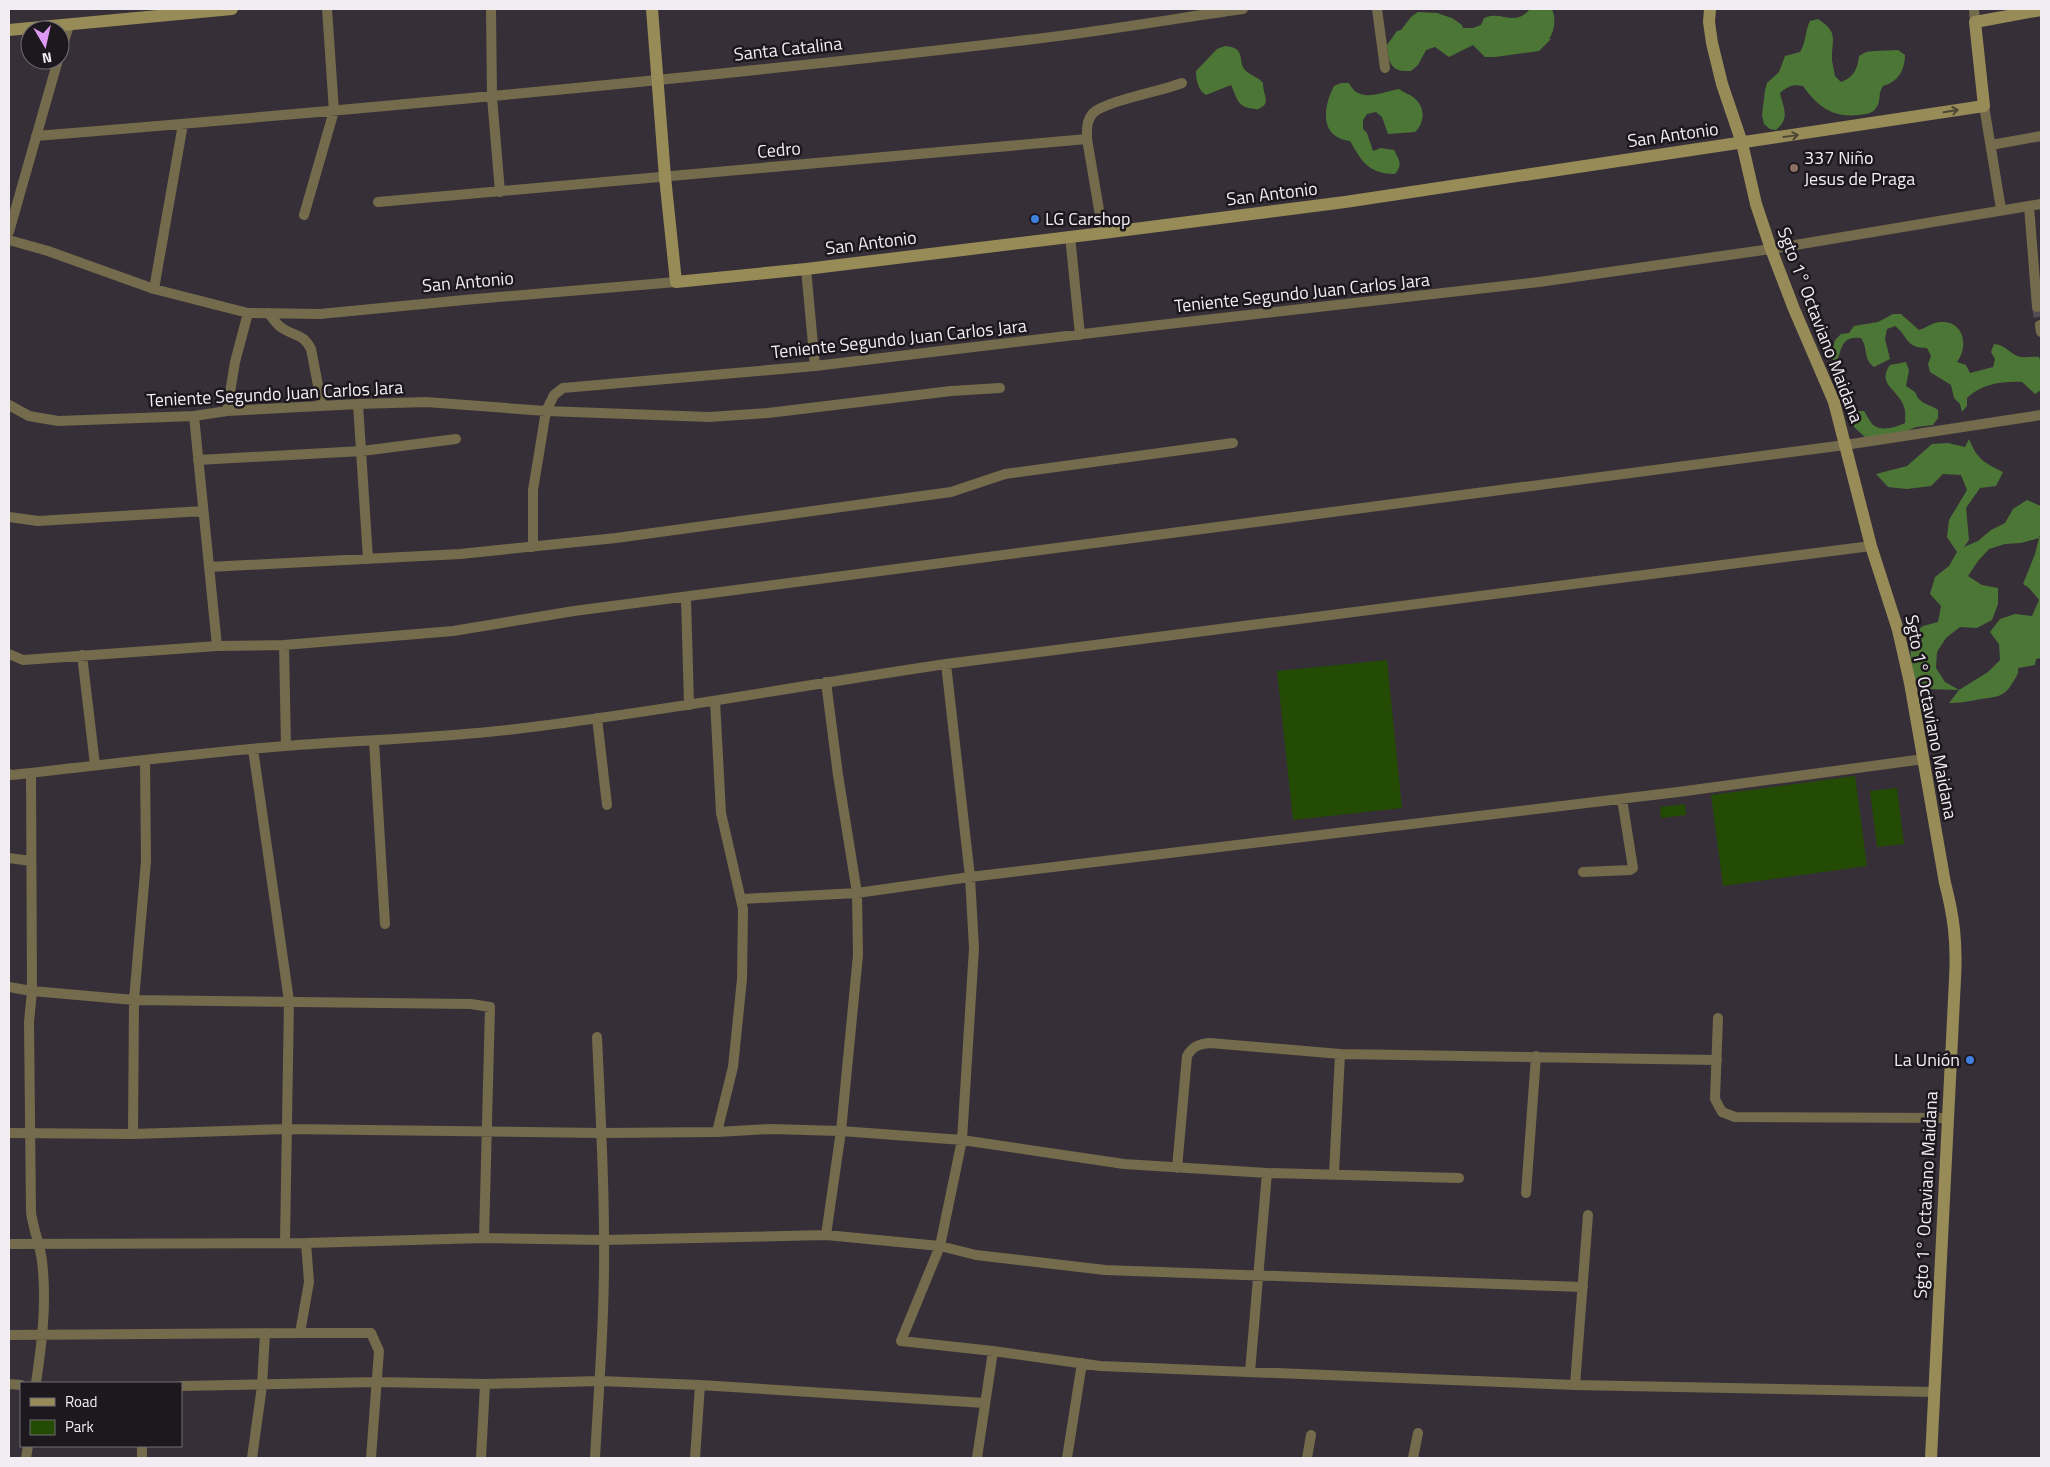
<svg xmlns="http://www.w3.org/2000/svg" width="2050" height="1467" font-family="'Titillium Web',sans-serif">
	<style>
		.green { fill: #234b04 }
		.forest { fill: #4c7635; fill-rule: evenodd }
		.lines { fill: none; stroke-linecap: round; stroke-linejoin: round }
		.street-tunnel { stroke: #524c54; stroke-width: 10; stroke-dasharray: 10 5; stroke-linecap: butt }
		.street { stroke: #736b4b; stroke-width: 10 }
		.secondary { stroke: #978b57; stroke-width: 12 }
		.oneway { stroke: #4d4634 }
		.education-dot { fill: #8d6e63; stroke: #1c181d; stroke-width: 2 }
		.shop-dot { fill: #3f7fe0; stroke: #1c181d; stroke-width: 2 }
		.labels { text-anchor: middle; stroke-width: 5; stroke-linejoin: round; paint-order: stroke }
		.street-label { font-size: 18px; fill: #f1edf3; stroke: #1c181d }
		.poi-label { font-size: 18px; fill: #f1edf3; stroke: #1c181d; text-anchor: start }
	</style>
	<rect width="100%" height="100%" fill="#362f38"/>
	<path class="green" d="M1387,660L1402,808L1293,820L1277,671Z
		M1855,776L1867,866L1723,886L1711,795Z
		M1897,788L1904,844L1877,847L1870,791Z
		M1685,804L1686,815L1661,818L1660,807Z"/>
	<path class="forest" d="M1530,9H1552C1556,19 1555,30 1549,39H1551L1539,51L1495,57H1485L1473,45L1449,57L1435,47L1426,50L1418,65L1411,71C1390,72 1389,63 1387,45L1397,31L1401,30L1411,17L1418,12L1437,13L1452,18L1462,25L1463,28H1473L1481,25L1484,18C1502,10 1514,28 1530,9Z
		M1818,19C1840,33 1831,40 1832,60C1833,66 1834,71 1835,76L1841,82C1854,77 1857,70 1859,56L1866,52L1874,51L1898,50L1905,55C1905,70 1898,82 1883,86C1877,95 1882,100 1876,108C1872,114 1866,114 1859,115C1833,118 1818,107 1803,86C1793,84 1788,86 1780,93C1783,108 1791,117 1776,130L1770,129L1764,124L1762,115L1765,90L1767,83L1779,72L1785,56L1800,52C1806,43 1805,31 1810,21Z
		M1225,46C1248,48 1236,61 1246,71C1252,76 1258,77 1263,83C1263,98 1273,103 1256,110L1257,109C1237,108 1238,100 1231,85L1206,95C1198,90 1196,80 1196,71L1217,49Z
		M1341,83H1349C1359,104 1381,92 1399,89C1404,93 1409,94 1413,97C1426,107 1425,122 1415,132L1388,134L1382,117L1376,112L1367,114L1363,120V129L1367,133L1373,151L1381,148L1394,150C1399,160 1403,164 1395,174C1369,174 1362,162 1350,141C1319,137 1323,107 1334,86Z
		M1893,314H1901L1919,330C1926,328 1933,322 1941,322C1964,321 1969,346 1957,362L1966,365L1970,373L1993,367L1995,359L1991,352L1994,344C2007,345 2010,355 2021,357C2027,358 2033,356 2039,357L2041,363V390L2035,394L2022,382C2003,381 1981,384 1967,398V406L1962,412L1960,404L1954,398L1951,385L1930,372L1928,364L1931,356L1927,348C1905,348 1909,337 1895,326L1887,329L1885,339L1890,359L1874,367C1862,357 1869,350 1861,338C1839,335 1843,351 1835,364L1831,356L1835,340L1841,334L1849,333L1854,326L1878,322Z
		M1906,362L1909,370L1906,386L1915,392C1920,405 1928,403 1938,410V418L1933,425L1916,427L1900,434L1866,438L1854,427L1853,419L1856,411H1864C1867,415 1870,422 1873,425C1882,432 1896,427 1905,423C1905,418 1906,412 1904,407C1899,390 1876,384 1890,365Z
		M1969,439C1977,459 1983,462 2003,472L1996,486L1980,488L1966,508L1969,540L1964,547L1978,541L1991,530L2005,523L2013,509L2027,500L2041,506V534L2039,537H2041V658L2036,659L2035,665L2018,668C2019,674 2016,677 2013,682C2003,700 1994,696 1976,700C1966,702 1959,703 1949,703L1959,690L1927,689L1910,683L1911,636L1923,626L1938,622L1941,606L1930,594L1935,577L1949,566L1957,552L1947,537L1949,520L1967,490L1961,475L1943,474L1931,486L1907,489L1888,487L1876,474L1907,466L1932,444L1948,443L1965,447ZM2039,538L2035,554L2023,584L2029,588L2039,600L2032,616L2015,614L2000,619L1990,632L1999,644L2000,660L1988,672L1959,690L1945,682L1936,668L1937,652L1946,638L1960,627L1977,628L1992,620L1998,604V588L1982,585L1968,576L1978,561L1989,549L2005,544L2021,543Z"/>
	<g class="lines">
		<path class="street-tunnel" d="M2037,307L2040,325"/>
		<path class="street" d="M491,9L492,97L500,192
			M1377,9L1385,68
			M1974,9L1975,22
			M60,55L69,25
			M1984,106L2001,209
			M36,136C366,109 697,79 1026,40C1099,32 1171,19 1243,9
			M1087,139C1087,130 1086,121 1093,113C1106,101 1162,91 1182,83
			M1991,145L2041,136
			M378,202L1087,139L1103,233
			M2029,206L2037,307
			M304,215L334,111L327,9
			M9,232L58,60
			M1070,236L1080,335
			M9,240L48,251L154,289L248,313L320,314L464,300L676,282
			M806,269L815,366
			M154,289L183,124
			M268,313C273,318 277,325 282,328C295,337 303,333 311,349L322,406
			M2040,325L2041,332
			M358,404L368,559
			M9,405L29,416L58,421L194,416L227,411L358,404L426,402L546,411L709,417L768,413L951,391L1000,388
			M227,411L235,362L248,313
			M194,416L217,646
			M198,460L362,451L456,439
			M9,517L38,521L203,511
			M533,547V490L546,411L554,395L563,388L815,366L1142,327L1539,282L1771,249L2041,204
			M209,567L460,554L616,538L951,492L1005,474L1233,443
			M686,598L689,705
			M284,645L286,746
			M9,654L23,660L217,646L284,645L453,631L574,611L1845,445L2041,415
			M82,655L95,765
			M946,664L970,877L974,948L962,1140L940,1246L901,1341L993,1351L1100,1366L1575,1385L1933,1392
			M826,682L838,775L857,893L858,955L841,1131L826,1235
			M715,701L721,813L743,909L742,979L733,1067L717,1132
			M597,718L607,805
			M374,741L385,924
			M253,749L289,1001L285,1242
			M31,773L32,991L29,1022L31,1212C33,1229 40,1244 42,1261C47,1302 42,1342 36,1383
			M9,774L12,775C103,765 194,753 285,746C362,740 439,738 516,729C660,712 803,685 946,664L1871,546
			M9,858L31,861
			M1583,872L1630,870L1633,868L1622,799
			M742,899L857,893L970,877L1678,792L1924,759
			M9,987L32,991L134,1000L471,1004L490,1007L484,1238
			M1718,1018L1715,1099L1722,1112L1735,1117L1947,1118
			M9,1133L133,1134L287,1129L602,1133L717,1132L770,1129L841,1131L962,1140L1124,1164L1267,1173L1459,1178
			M133,1134L134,1000L146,861L145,760
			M1177,1168L1187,1056C1193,1046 1199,1044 1210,1043L1340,1054L1717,1060
			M1334,1174L1340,1054
			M1526,1193L1536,1056
			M306,1243L309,1282L300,1333H371L379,1351L371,1458
			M9,1244L306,1243L484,1238L604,1240L826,1235L940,1246L976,1255L1105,1270L1583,1287
			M9,1335L300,1333
			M1250,1372L1267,1173
			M9,1384L21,1385
			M1575,1385L1588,1215
			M181,1386L376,1382L485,1384L600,1381L700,1385L985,1403
			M26,1458L28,1446
			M142,1458V1446
			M252,1458L262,1386L265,1333
			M481,1458L485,1384
			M595,1458C599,1385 605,1312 604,1238C604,1171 600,1104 597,1037
			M695,1458L700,1385
			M977,1458L993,1351
			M1067,1458L1082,1363
			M1307,1458L1311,1435
			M1413,1458L1418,1433"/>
		<path class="secondary" d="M652,9L665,177L676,282L806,269L1103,233L1345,202L1984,106L1975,22L2041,10
			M1710,9L1709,22L1712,43L1722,84L1742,143L1756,204L1771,249L1794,309L1834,402L1871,546L1898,630L1910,683L1945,883C1954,917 1957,944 1955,979L1931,1458
			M9,30L232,9"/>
	</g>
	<defs><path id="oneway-shaft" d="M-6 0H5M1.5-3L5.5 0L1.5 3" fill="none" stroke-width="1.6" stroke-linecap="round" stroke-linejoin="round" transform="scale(1.25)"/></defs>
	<g class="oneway">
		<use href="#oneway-shaft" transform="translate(1951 111) rotate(-9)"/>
		<use href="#oneway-shaft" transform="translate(1791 136) rotate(-8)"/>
	</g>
	<circle class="education-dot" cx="1794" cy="168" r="5"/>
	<g class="shop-dot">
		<circle cx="1035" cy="219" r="5"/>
		<circle cx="1970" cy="1060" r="5"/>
	</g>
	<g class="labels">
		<g class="street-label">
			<text transform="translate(788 49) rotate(-6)" y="6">Santa Catalina</text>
			<text transform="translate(1673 135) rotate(-8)" y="6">San Antonio</text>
			<text transform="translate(779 150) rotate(-5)" y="6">Cedro</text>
			<text transform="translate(1272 194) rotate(-7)" y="6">San Antonio</text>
			<text transform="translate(871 243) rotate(-7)" y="6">San Antonio</text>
			<text transform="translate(468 282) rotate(-5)" y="6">San Antonio</text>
			<text transform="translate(1302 293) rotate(-6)" y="6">Teniente Segundo Juan Carlos Jara</text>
			<text transform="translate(1820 325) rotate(69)" y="6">Sgto 1° Octaviano Maidana</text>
			<text transform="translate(899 339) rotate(-6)" y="6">Teniente Segundo Juan Carlos Jara</text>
			<text transform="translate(275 394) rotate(-3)" y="6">Teniente Segundo Juan Carlos Jara</text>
			<text transform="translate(1931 717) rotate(79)" y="6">Sgto 1° Octaviano Maidana</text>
			<text transform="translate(1926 1195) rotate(-87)" y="6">Sgto 1° Octaviano Maidana</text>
		</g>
		<g class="poi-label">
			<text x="1804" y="164">337 Niño<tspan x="1804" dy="21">Jesus de Praga</tspan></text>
			<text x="1045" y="225">LG Carshop</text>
			<text x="1960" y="1066" text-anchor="end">La Unión</text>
		</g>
	</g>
	<rect width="2050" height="1467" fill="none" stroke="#f1edf3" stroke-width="20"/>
	<rect x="20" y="1382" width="162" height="65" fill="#1c181d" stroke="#716d73"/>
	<rect x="30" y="1398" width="25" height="8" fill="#978b57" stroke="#716d73"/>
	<text x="65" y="1407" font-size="15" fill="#f1edf3">Road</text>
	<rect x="30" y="1420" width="25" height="15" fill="#234b04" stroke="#716d73"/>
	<text x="65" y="1432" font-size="15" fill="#f1edf3">Park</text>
	<g transform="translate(45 45) rotate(171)"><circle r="24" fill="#1c181d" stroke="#716d73"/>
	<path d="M0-4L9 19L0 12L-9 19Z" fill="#dd99f3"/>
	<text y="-8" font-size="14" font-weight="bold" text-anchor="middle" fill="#f1edf3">N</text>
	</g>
</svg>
